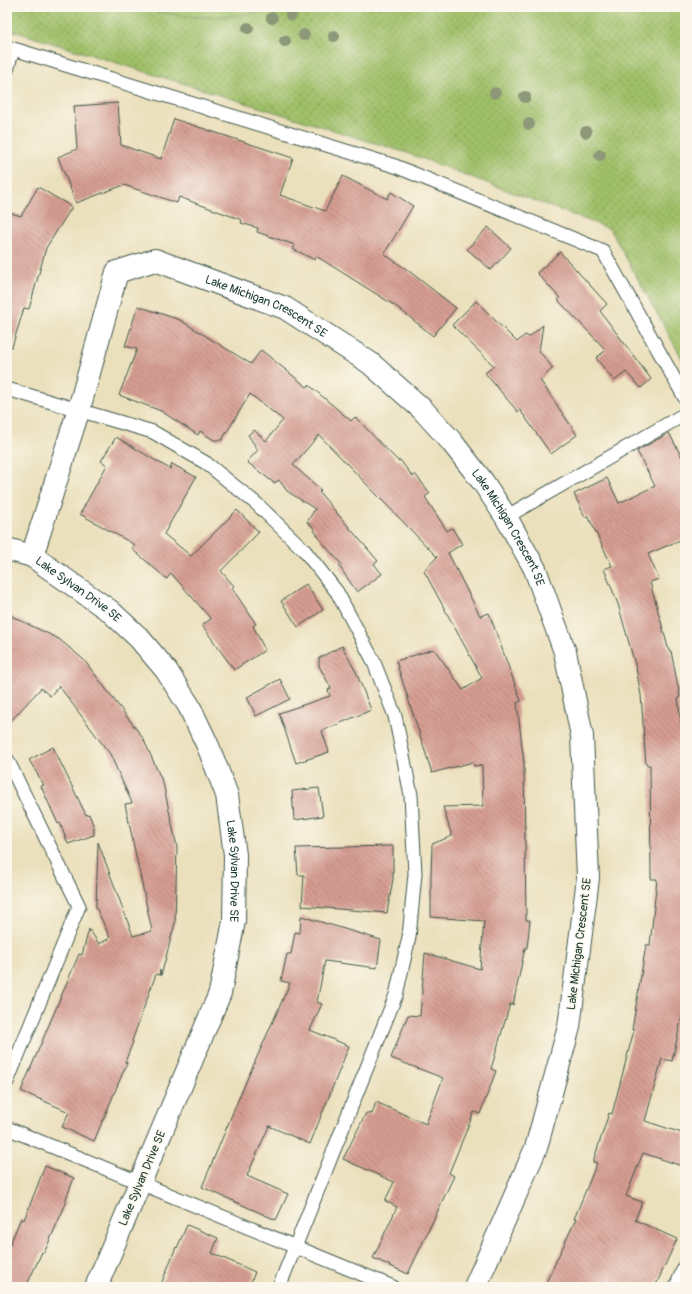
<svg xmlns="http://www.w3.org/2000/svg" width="692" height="1294" font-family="Pangolin,sans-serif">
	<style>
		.grass { fill: url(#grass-dots); stroke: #5f7e4e }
		.garden { fill: #9fbf68; stroke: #5f7e4e }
		.building { fill: url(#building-back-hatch) }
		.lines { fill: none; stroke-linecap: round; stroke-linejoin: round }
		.lane-casing { stroke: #3e5548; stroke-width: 15 }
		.street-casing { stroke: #3e5548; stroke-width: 24 }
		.lane { stroke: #fff; stroke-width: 13 }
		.street { stroke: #fff; stroke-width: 22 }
		.tree { fill: #8c9878 }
		.labels { text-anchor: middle; stroke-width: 3; stroke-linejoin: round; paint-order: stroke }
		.street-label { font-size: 12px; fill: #1f3d34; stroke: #fbf7ec }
	</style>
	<defs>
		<pattern id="grass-dots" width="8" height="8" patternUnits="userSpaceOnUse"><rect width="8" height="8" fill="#9fbf68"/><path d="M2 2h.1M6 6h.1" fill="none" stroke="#819c56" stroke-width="1.8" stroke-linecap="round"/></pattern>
		<pattern id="building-back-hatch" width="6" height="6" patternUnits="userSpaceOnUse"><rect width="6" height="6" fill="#d69d92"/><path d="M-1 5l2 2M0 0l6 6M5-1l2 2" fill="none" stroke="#ad8178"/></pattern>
	</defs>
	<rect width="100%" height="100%" fill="#fbf7ec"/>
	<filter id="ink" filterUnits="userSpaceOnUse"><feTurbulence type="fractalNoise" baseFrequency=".025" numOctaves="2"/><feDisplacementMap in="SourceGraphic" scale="8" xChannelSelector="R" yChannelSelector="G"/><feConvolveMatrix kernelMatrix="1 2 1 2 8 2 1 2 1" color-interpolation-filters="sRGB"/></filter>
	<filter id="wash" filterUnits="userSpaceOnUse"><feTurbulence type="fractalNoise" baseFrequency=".012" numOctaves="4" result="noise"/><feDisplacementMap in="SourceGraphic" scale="16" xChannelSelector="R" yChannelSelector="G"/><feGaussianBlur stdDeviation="0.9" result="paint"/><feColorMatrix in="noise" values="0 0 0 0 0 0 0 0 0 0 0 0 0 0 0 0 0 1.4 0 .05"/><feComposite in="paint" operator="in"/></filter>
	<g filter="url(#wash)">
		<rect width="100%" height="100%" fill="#ebe0bc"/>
		<path class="grass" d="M7,7H685V364L610,229L407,153L7,29Z"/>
		<path class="garden" d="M140,7H287C240,18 187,22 140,7Z"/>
		<g id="blocks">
			<path class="building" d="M118,103L121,145L161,159L174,119L293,158L280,195L325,211L343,176L387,199L391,192L413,206L384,254L409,271L456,308L433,336L397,307L316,256L315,260L293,249L295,245L257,232L258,228L241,223L242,220L179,197L177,203L124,185L76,203L58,157L77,149L74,106Z
				M38,187L72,207L46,248L29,309L24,308L12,347L7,346V212L21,216Z
				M488,227L511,248L491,270L467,249Z
				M560,252L607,304L600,311L651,379L641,388L626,372L614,381L596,358L606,350L558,300L560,298L537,273Z
				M476,301L517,342L525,335L529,337L543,325L539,351L553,368L540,380L577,435L551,454L520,410L518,412L485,373L494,366L452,325Z
				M138,306L180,320L251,364L261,350L307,387L309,385L351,421L355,417L398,461L400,460L413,477L415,474L430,493L425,497L447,531L452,528L462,544L448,553L480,616L489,613L521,701L517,703L524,764L526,920H530L527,948H525L513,1005L510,1004L491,1069L496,1071L480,1114L474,1112L449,1173L454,1176L408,1274L373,1258L397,1207L385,1201L394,1182L343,1159L366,1113L372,1114L376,1102L426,1124L443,1078L391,1058L408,1015L420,1016L425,953L480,969L484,921L431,917V876L432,844L452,836L443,807L483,806L482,765L474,766L473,762L432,773L396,661L434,649L463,690L482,678L424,571L437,557L319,435L293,465L321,490L319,492L378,561L374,564L382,574L357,592L339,566L342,565L321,541L314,530L315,529L307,522L315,509L287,491L279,480L274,483L247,462L258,450L248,435L254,430L266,441L283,420L250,394L222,440H214L200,431L198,435L161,411L119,395L137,349L125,346Z
				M669,433L685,463V538L648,554L659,579L650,582L669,651H671L680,697L678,698L685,760V1003L672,1061L662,1059L645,1121L685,1134V1167L643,1153L626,1196L642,1202L635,1220L677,1239L655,1287H544L576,1219H574L597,1163L593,1162L609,1113L612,1114L634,1030H632L646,945H650L657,879H651L650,765H646L641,695L636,668L618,604L604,569L612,566L588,516L585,517L574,494L607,478L619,503L655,486L637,451Z
				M116,437L170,469L172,464L196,477L164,534L191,556L237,510L259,532L221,571L234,586L232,588L256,624L253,626L265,650L234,670L202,625L211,619L171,573L167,579L132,549L135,545L80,514L107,465L101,461Z
				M306,584L323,610L298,627L281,601Z
				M7,614L59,639L84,660L143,738L163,783L177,847L175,923L161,976L160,970L159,975L156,974L132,1041L133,1042L125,1062L127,1063L94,1141L62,1127L69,1112L21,1091L79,954L82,955L89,929L99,944L110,938L96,907L98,842L133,936L152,931L125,804L132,803L110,754L59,686L50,696L41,688L7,725Z
				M342,646L357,674L371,710L322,731L329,752L296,763L279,713L330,696L328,690L331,688L319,666V658Z
				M280,679L290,699L256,716L247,697Z
				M53,747L86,815L89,814L94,827V835L68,844L60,823L58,824L41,786L44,785L29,760Z
				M319,788L323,816L294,820L292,791Z
				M393,846V879L387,913L302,906L304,875H298L296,848Z
				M301,916L381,940L377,968L325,961L317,1002L322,1004L310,1030L349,1046L310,1144L269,1126L247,1176L288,1194L276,1220L202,1187L241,1093L290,983L281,981L287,954H291L295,932L300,933Z
				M45,1166L74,1178L65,1201H67L44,1253L42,1252L26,1287H7V1251L21,1218L24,1220Z
				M187,1225L218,1238L212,1253L255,1272L249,1287H160L176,1247L177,1248Z"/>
		</g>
	</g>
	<g filter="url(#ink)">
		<use href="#blocks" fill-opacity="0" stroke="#3e5548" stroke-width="1"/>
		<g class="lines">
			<defs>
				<path id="lane" d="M7,47L395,166L603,251L685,398
					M7,70L13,49
					M7,389L153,432L206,463L258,505L304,550L337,592L373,660L395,716L411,795L415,874L409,937L396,995L279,1287
					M506,517L685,414
					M7,759L79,906L7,1082
					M7,1128L393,1287
					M676,1287L685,1265"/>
				<g id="street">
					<path id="s1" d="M7,549L32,556L110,611L139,638L166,670L189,706L208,746L227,795L235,855L234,921L220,993L96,1287"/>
					<path id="s2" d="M32,556L79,409L117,272L155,260L285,308L370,363L422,409L451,441L483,482L506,517L535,569L565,652L582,736L588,878L569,1027L536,1148L475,1287"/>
				</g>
			</defs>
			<use href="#lane" class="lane-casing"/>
			<use href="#street" class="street-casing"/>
			<use href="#lane" class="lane"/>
			<use href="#street" class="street"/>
		</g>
		<g class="tree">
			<circle cx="291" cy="15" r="6"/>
			<circle cx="272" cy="18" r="6"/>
			<circle cx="248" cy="28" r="6"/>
			<circle cx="304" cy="35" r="6"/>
			<circle cx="334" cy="36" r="6"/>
			<circle cx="285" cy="41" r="6"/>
			<circle cx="495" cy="93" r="6"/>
			<circle cx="525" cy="97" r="6"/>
			<circle cx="529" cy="124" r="6"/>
			<circle cx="586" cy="132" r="6"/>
			<circle cx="600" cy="155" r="6"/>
		</g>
	</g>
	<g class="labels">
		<g class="street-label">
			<text dy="4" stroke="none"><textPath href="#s2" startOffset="457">Lake Michigan Crescent SE</textPath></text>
			<text dy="4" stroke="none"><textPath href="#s2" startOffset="793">Lake Michigan Crescent SE</textPath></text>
			<text dy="4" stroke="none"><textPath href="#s1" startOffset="83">Lake Sylvan Drive SE</textPath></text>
			<text dy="4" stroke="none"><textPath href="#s1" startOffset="419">Lake Sylvan Drive SE</textPath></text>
			<text transform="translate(579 944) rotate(-83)" y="4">Lake Michigan Crescent SE</text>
			<text transform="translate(142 1178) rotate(-67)" y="4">Lake Sylvan Drive SE</text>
		</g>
	</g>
	<rect width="692" height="1294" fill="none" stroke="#fbf7ec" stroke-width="24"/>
</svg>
